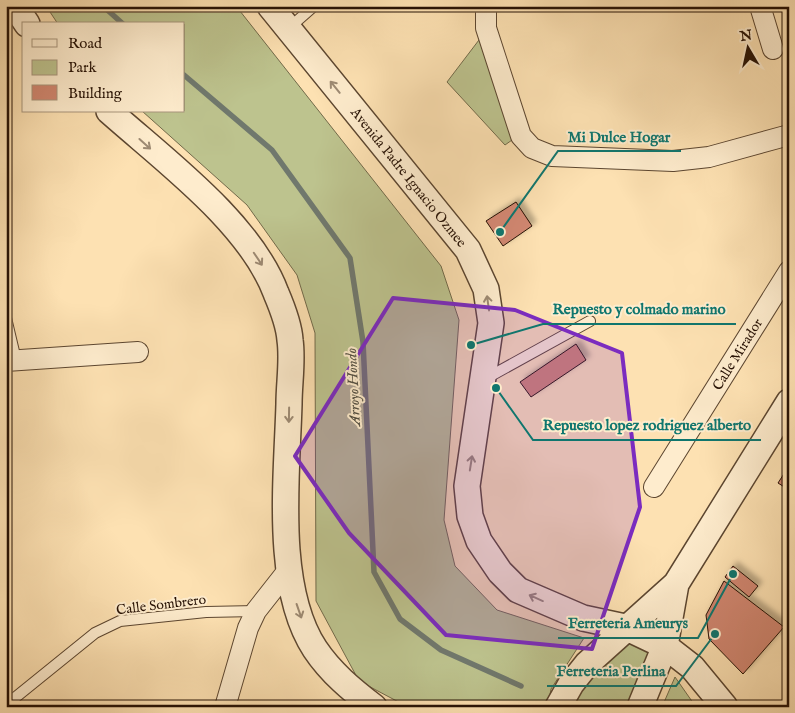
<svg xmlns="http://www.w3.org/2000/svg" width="795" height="713" font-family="'IM FELL English',serif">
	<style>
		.green { fill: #bdc38e; stroke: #726a4a }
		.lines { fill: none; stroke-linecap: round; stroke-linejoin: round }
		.stream { stroke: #70786d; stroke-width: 5.5 }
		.building { fill: #d0866f; stroke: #271205; filter: url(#shadow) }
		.service-casing { stroke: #5c4630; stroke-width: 12 }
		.minor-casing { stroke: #5c4630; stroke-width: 22 }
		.tertiary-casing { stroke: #5c4630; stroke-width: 28 }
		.service { stroke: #feeccd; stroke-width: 10 }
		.minor { stroke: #feeccd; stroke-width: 20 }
		.tertiary { stroke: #feeccd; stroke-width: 25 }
		.oneway { stroke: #9d8a73 }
		.marked { fill: #7b2cbf; fill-opacity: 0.2; stroke: #7b2cbf; stroke-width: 4; stroke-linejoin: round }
		.labels { text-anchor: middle; stroke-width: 4; stroke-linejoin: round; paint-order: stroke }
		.street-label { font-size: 14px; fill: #271205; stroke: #feeccd }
		.water-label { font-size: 15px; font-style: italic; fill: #524e42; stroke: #feeccd }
		.leader { fill: none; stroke: #0f766e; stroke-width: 2 }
		.callout-dot { fill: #0f766e; stroke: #feeccd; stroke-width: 2 }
		.callout-label { font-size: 15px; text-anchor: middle; font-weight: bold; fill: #0f766e; stroke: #feeccd; stroke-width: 4; stroke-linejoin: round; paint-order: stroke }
	</style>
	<defs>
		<filter id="shadow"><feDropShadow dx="4.5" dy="-4.5" stdDeviation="2.5" flood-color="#0004"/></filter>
	</defs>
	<rect width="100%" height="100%" fill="#fde1b2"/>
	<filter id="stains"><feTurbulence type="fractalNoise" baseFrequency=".004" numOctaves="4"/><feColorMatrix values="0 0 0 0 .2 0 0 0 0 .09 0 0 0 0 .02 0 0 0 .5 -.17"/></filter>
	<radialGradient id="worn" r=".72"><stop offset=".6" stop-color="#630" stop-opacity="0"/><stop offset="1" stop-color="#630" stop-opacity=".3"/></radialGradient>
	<path class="green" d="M46,6H236L441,266L459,320L444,520L455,566L497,610L584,638L551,689L548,707H408L359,681L316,601L315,333L297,275L247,205L142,111H184V24H58Z
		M482,36L512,140L505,145L447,82Z
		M626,640L656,655L635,707H569L570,702Z
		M675,677L696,707H662Z"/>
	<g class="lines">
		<path class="stream" d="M103,6L123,24
			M184,75L272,150L350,258L363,342L374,572L400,619L441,650L521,686"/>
	</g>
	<path class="building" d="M516,202L532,226L503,246L486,221Z
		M576,344L586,360L531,397L520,382Z
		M787,469L789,470V490L778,483Z
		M733,566L758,586L749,597L725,577Z
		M724,581L784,627L743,674L709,639L706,615Z"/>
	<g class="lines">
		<defs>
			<path id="service" d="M289,28L314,6
				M6,318L16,360
				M485,379L590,321
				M6,705L95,633L120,621L206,612L256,611"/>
			<path id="minor" d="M486,6V28L521,136L532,148L552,156L673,161L709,157L789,135
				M760,6L773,49
				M6,361L138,352
				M654,487L789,271
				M225,707L248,628L256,611L289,569"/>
			<path id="tertiary" d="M15,6L27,24
				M270,6L468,250L486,289L491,323L467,486L470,516L479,541L500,572L518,590L583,618L625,627L665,646L692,667L725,707
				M109,111C164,160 250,223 276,293C282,307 289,325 290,340C293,360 289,383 289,404C287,476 274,587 315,649C331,673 352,690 374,707
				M558,707L571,684L587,664L676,584L789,402
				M640,707L665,646L676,584"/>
		</defs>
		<use href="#service" class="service-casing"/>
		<use href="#minor" class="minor-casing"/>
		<use href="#tertiary" class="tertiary-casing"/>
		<use href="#service" class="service"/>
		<use href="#minor" class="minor"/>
		<use href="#tertiary" class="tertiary"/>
	</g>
	<defs><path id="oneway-shaft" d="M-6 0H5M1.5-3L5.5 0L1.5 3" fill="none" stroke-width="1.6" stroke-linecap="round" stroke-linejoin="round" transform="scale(1.25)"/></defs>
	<g class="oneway">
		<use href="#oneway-shaft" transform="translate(335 87) rotate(-129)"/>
		<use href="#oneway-shaft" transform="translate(145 144) rotate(42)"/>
		<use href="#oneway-shaft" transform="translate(258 259) rotate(56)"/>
		<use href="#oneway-shaft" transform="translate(488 303) rotate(-98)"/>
		<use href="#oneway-shaft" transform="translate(289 415) rotate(91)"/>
		<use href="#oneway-shaft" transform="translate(471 463) rotate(-81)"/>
		<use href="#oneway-shaft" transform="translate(536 598) rotate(-156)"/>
		<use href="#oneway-shaft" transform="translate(299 611) rotate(71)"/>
	</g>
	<path class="marked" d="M393,298L515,310L622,353L640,507L592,649L446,635L349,533L295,456Z"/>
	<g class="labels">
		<g class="street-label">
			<text transform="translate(409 177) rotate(51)" y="5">Avenida Padre Ignacio Ozmee</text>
			<text transform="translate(737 354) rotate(-58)" y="5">Calle Mirador</text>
			<text transform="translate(161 604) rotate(-7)" y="5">Calle Sombrero</text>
		</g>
		<g class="water-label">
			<text transform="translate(353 387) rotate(-93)" y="5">Arroyo Hondo</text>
		</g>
	</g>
	<path class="leader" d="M500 232L558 151H681M471 345L543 324H736M496 388L533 440H761M733 574L698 638H558M715 634L676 686H547"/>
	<g class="callout-dot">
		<circle cx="500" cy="232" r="5"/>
		<circle cx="471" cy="345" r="5"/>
		<circle cx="496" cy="388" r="5"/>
		<circle cx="733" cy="574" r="5"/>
		<circle cx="715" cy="634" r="5"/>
	</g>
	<g class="callout-label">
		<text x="619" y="142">Mi Dulce Hogar</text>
		<text x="639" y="314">Repuesto y colmado marino</text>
		<text x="647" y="430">Repuesto lopez rodriguez alberto</text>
		<text x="628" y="628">Ferreteria Ameurys</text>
		<text x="611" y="676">Ferreteria Perlina</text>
	</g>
	<rect width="795" height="713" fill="none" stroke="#fde1b2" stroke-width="25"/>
	<rect x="8" y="8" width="780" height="698" fill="none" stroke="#271205" stroke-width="2.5"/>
	<rect x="12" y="12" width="770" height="688" fill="none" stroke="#271205"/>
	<rect x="22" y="22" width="162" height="90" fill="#feeccd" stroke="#a8957d"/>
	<rect x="32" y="39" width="25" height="8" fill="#feeccd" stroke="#a8957d"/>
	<text x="68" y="48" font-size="15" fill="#271205">Road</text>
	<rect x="32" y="60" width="25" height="15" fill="#bdc38e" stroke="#a8957d"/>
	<text x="68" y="72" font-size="15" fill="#271205">Park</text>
	<rect x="32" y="85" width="25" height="15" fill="#d0866f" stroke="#a8957d"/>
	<text x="68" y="98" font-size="15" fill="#271205">Building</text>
	<g transform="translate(748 48) rotate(351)" stroke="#feeccd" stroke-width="4" paint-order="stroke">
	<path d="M0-4L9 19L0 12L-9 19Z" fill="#271205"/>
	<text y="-8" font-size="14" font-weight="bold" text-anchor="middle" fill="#271205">N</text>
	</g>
	<rect width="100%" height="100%" filter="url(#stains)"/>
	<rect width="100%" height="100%" fill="url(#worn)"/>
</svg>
